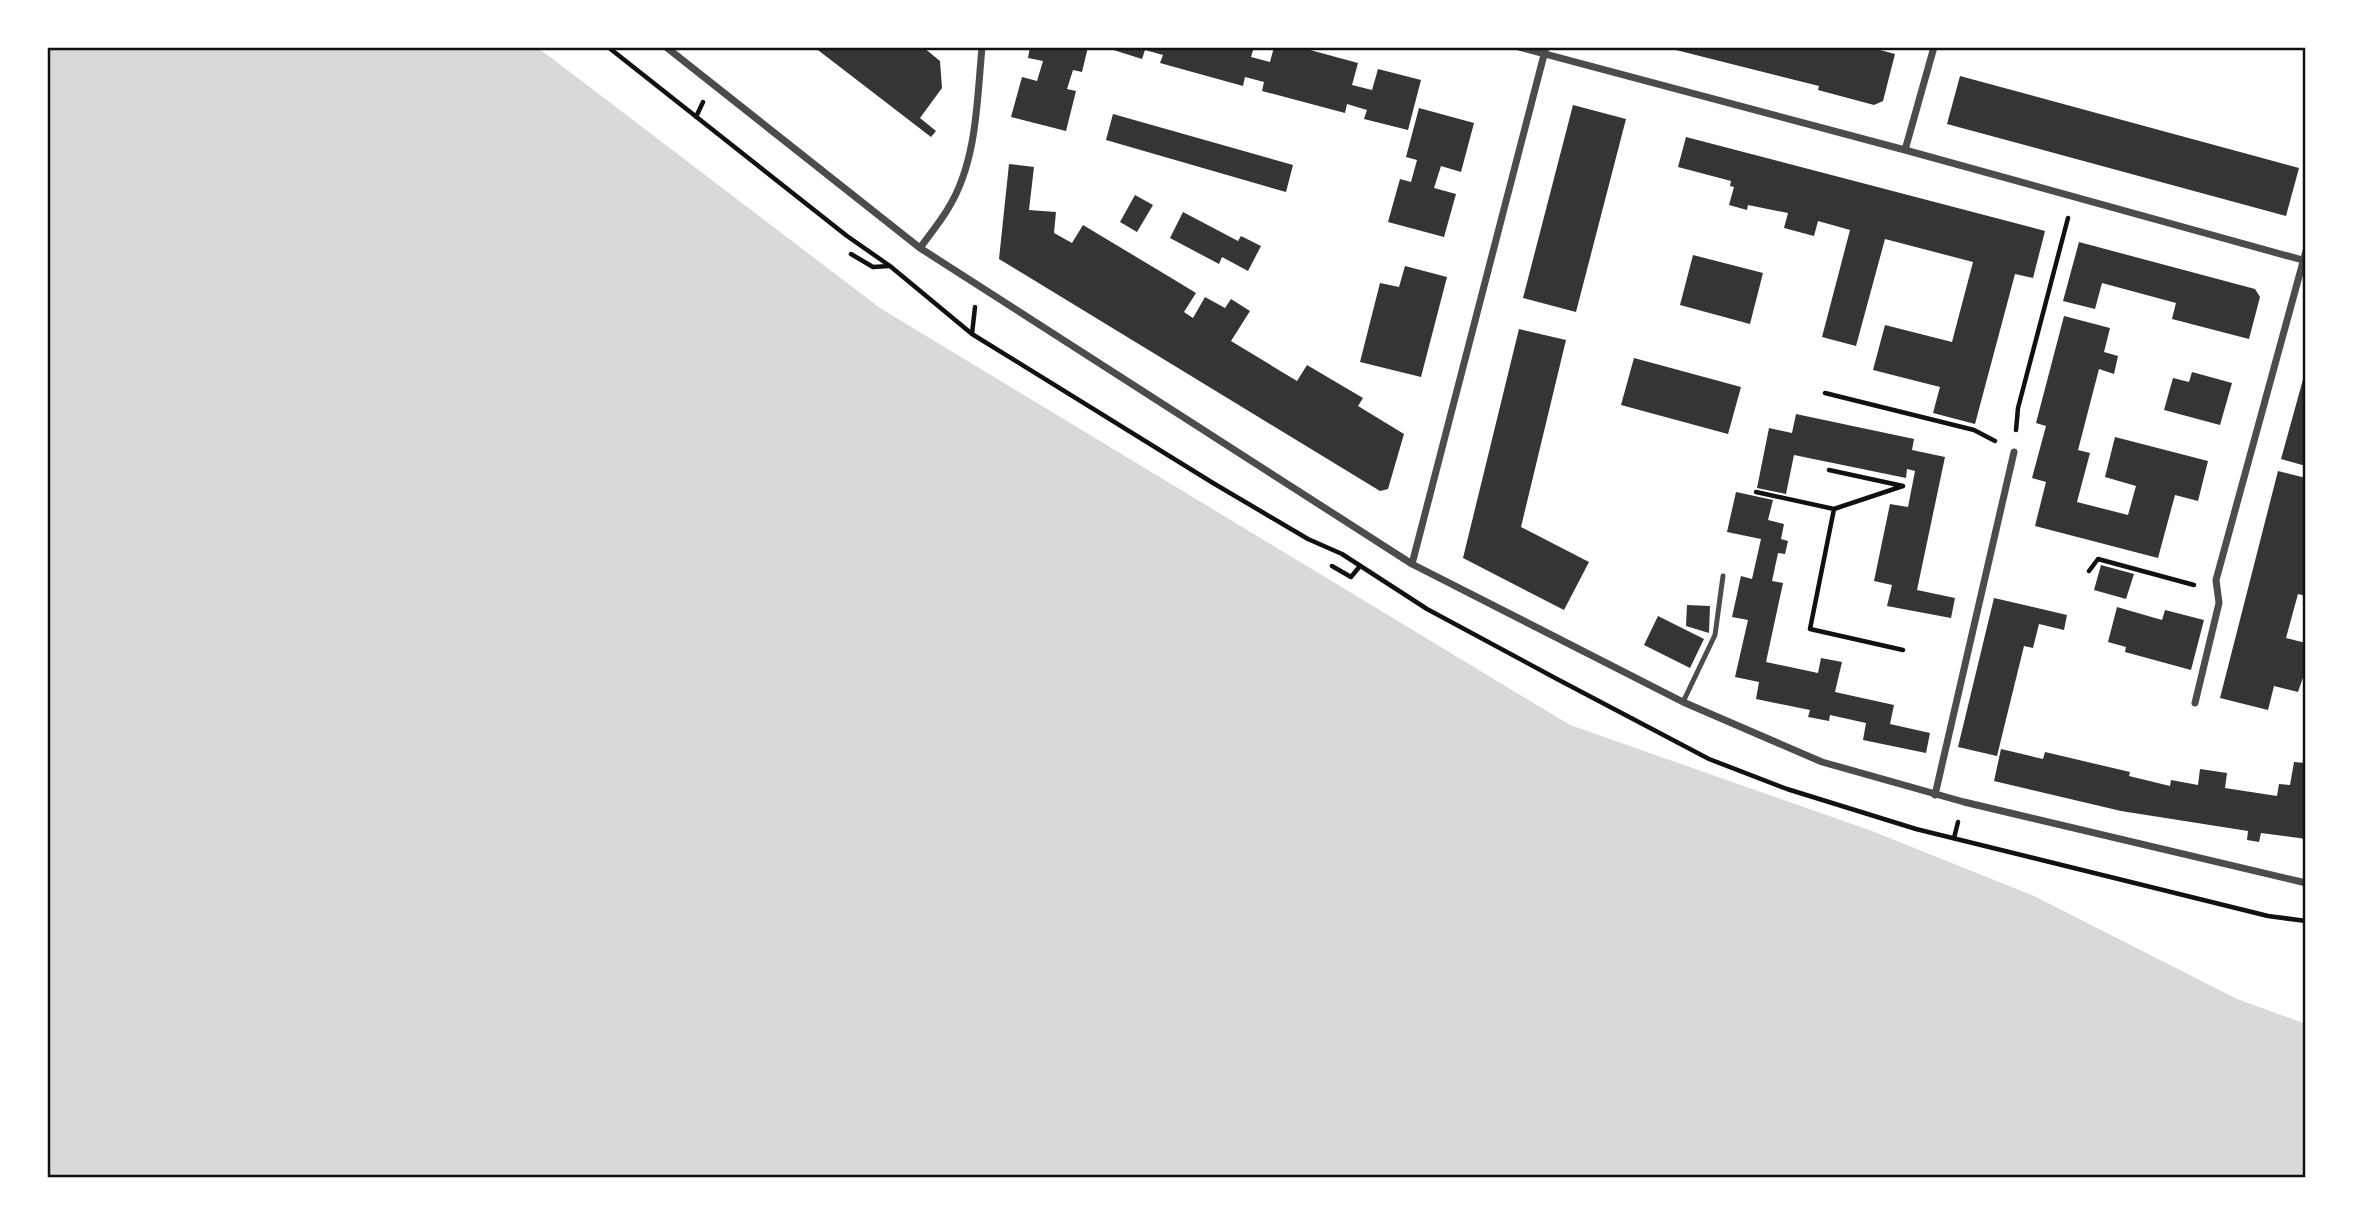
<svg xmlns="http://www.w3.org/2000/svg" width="2353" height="1225" font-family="Roboto,sans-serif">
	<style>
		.water { fill: #d9d9d9 }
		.building { fill: #353535 }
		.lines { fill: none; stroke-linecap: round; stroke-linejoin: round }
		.path { stroke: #111; stroke-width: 4.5 }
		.service { stroke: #4c4c4c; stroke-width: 5 }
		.minor { stroke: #4c4c4c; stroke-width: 7 }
		.neatline { fill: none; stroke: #111; stroke-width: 2.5 }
	</style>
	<rect width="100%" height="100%" fill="#fff"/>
	<path class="water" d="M47,47H537L880,308L1570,725L1872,831L2034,896L2237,999L2306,1024V1178H47Z"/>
	<path class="building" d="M814,47H923L940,61L942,88L920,118L936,131L931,137Z
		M1030,47H1088L1082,72L1073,70L1067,89L1076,91L1066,131L1011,117L1022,77L1037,81L1043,61L1028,58Z
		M1104,47H1254L1251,57L1270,62L1274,47H1299L1358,63L1352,85L1372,90L1378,69L1421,80L1408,130L1364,119L1367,110L1347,104L1345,113L1262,91L1264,82L1245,77L1243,86L1160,63L1163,55L1145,50L1142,59Z
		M1664,47H1869L1895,54L1883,101L1874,105L1818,90L1819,86Z
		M1960,76L2299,168L2286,216L1947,124Z
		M1573,105L1626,119L1576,312L1523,298Z
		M1419,108L1474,123L1461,172L1441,166L1434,188L1456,194L1444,237L1388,222L1400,179L1411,182L1417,160L1406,157Z
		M1113,114L1293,165L1286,192L1106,140Z
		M1686,137L2045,231L2033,278L2015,274L1975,424L1933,413L1940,387L1873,370L1885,325L1952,342L1973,262L1885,239L1856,346L1822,337L1850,230L1818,221L1814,236L1784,228L1788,213L1748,205L1747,210L1729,205L1734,187L1730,186L1731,181L1678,167Z
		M1009,164L1034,167L1029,210L1056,212L1054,233L1072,243L1083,225L1168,276L1196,293L1184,312L1193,318L1205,297L1225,308L1231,299L1250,311L1231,341L1297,381L1307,365L1363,398L1358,406L1404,434L1388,489L1380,491L999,259Z
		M1135,195L1153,205L1137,232L1120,222Z
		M1183,212L1238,241L1241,236L1261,246L1248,271L1222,257L1219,264L1170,238Z
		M2079,242L2255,289L2260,297L2249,339L2172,319L2176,303L2102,283L2095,309L2063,301Z
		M1693,255L1763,273L1750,324L1680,305Z
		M1405,266L1447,277L1421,377L1360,362L1380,283L1399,287Z
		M2064,316L2110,328L2104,352L2118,356L2114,374L2099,369L2078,450L2090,453L2077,502L2128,515L2136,486L2105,477L2115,437L2208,461L2198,501L2175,495L2158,558L2035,526L2046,482L2032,478L2046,426L2036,423Z
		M1519,329L1566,340L1521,527L1589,562L1564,610L1463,558Z
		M1634,358L1741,387L1728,434L1621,405Z
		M2192,372L2232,383L2220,425L2164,410L2173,378L2189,382Z
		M2305,372H2306V466L2281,459Z
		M1796,414L1914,439L1912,450L1945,457L1917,590L1955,598L1951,618L1887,606L1892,585L1874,581L1890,504L1908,507L1915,471L1907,469L1906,478L1794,455L1786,494L1757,488L1769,428L1792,433Z
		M2278,471L2306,478V596L2298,594L2286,638L2306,643V669L2298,692L2274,686L2268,710L2220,698Z
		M1736,492L1773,500L1768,520L1784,524L1781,539L1788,541L1785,554L1778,553L1772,581L1783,583L1766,662L1818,673L1821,658L1842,662L1835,692L1894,705L1890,724L1930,733L1926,753L1863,740L1866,723L1830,715L1829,721L1808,717L1810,710L1756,699L1759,682L1735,677L1748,620L1732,617L1741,576L1752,579L1761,539L1727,532Z
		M2101,565L2134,574L2126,599L2094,590Z
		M1994,598L2067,615L2064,630L2039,624L2033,648L2024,646L1997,756L1958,747Z
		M1687,605L1710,606L1709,633L1686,626Z
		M2117,607L2162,620L2165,610L2204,620L2191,670L2125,652L2126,647L2108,642Z
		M1658,616L1704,639L1690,668L1644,645Z
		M2001,749L2043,759L2045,752L2130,772L2129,776L2170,786L2171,780L2198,785L2200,769L2227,773L2225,788L2277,796L2279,784L2290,785L2294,762L2306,763V839L2261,833L2259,842L2247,840L2248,831L2121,811L1994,781Z"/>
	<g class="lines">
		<path class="path" d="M608,47L847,236L890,266L972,334L1213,483L1308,539L1342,554L1427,609L1557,679L1709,759L1787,789L1916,829L2268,916L2306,921
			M696,117L703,102
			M851,254L873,267L889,266
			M972,334L975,307
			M1825,393L1974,430L1995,441
			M2016,430L2018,408L2068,218
			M1756,492L1834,509L1903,486L1829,470
			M1834,509L1810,629L1903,650
			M1332,566L1351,577L1360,566
			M2089,571L2098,559L2194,585
			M1954,838L1958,822"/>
		<path class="service" d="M1683,702L1715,635L1723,576"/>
		<path class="minor" d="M666,47L920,248L1412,564L1683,702L1822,762L1964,802L2306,883
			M1519,47L1905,150L2306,261
			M1905,150L1934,47
			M920,248C930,234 941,221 949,207C977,161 977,100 982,47
			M1412,564L1546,47
			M2195,703L2219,603L2216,580L2306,251
			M1935,795L2014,452"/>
	</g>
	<rect width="2353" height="1225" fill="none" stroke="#ffffff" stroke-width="98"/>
	<rect x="49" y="49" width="2255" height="1127" class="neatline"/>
</svg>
